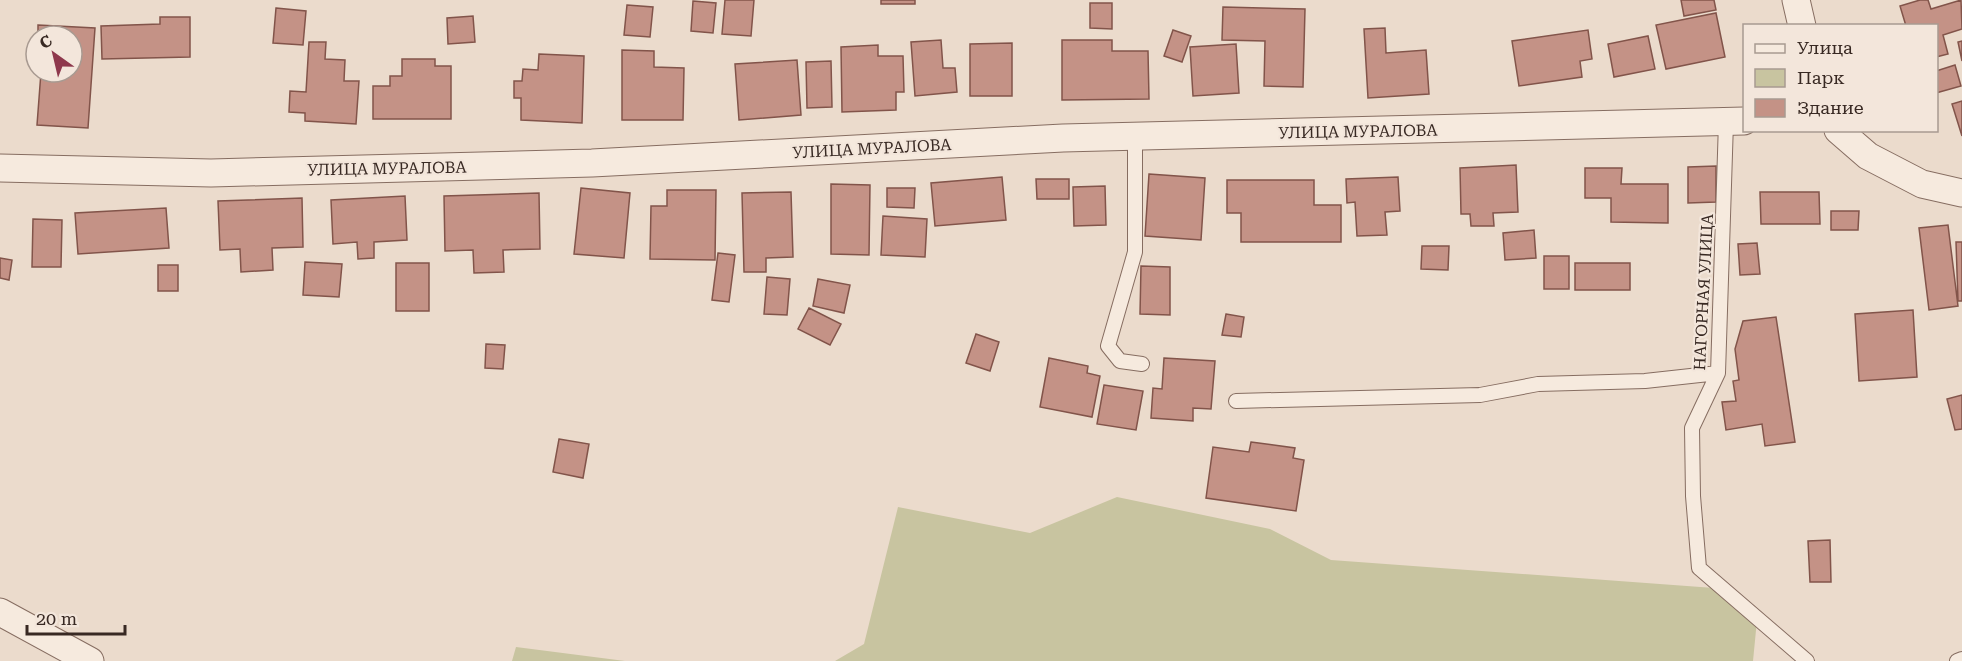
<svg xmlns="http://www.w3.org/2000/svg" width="1962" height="661" font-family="'Roboto Serif',serif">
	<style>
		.green { fill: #c8c4a0 }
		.building { fill: #c49286; stroke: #82544a; stroke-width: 1.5 }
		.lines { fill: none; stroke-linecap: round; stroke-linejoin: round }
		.lane-casing { stroke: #866d61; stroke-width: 16 }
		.street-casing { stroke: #866d61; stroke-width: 29 }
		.lane { stroke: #f6eade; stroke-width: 14 }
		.street { stroke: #f6eade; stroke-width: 27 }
		.labels { text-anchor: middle; stroke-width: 4.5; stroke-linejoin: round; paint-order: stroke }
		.street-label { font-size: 16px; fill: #382923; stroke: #f3e6db }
	</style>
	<rect width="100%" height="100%" fill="#ebdbcc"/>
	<path class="green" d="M1117,497L1270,529L1331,560L1714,588L1757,620L1753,661H835L864,644L898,507L1030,533Z
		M516,647L625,661H512Z"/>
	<path class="building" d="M725,0H754L751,36L722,34Z
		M881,0H915V4H881Z
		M1681,0H1714L1716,10L1684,16Z
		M1920,0H1928L1931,9L1961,0L1962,29L1943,35L1948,54L1936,57V26H1906L1900,6Z
		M693,1L716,3L713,33L691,31Z
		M1090,3H1112V29L1090,28Z
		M627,5L653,7L650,37L624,35Z
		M1223,7L1305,9L1303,87L1264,86L1265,41L1222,40Z
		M276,8L306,11L303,45L273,43Z
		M1716,13L1725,57L1666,69L1656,25Z
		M473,16L475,42L448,44L447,18Z
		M160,17H190V57L102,59L101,26L160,24Z
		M38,25L95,28L88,128L37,125L41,72H72V36H38Z
		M1385,28L1386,53L1426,50L1429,94L1368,98L1364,29Z
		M1173,30L1191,36L1182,62L1164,56Z
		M1588,30L1592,59L1580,61L1582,77L1519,86L1512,41Z
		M1648,36L1655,69L1614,77L1608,44Z
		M941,40L943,68H955L957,92L915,96L911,42Z
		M1062,40H1112V51H1148L1149,99L1062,100Z
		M1962,41V61L1958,42Z
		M309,42H326L325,59L345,60L344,81H359L356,124L305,121V113L289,112L290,91L306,92Z
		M1012,43V96H970V44Z
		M1236,44L1239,93L1193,96L1190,47Z
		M878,45V56H903L904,92H896V110L842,112L841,47Z
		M622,50L654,51V67L684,68L683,120H622Z
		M539,54L584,56L582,123L521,120V98H514V81H522L523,69L538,70Z
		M402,59H435V66H451V119H373V86H390V76H402Z
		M797,60L801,115L739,120L735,64Z
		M831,61L832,107L807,108L806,62Z
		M1955,65L1961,86L1936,93V71Z
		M1962,101V136L1952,104Z
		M1516,165L1518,212L1493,213L1494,226H1471L1470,214H1461L1460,168Z
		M1716,166V202L1688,203V167Z
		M1585,168H1622L1621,184H1668V223L1611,222V198H1585Z
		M1149,174L1205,178L1201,240L1145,236Z
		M1002,177L1006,220L935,226L931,183Z
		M1398,177L1400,211L1385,212L1387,235L1357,236L1355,202L1347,203L1346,179Z
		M1036,179H1069V199H1037Z
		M1227,180H1314V205H1341V242H1241V213H1227Z
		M831,184L870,185L869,255L831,254Z
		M1105,186L1106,225L1074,226L1073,187Z
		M581,188L630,193L624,258L574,254Z
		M887,188H915L914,208L887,207Z
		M667,190H716L715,260L650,259L651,206H667Z
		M791,192L793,257L766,258V272H744L742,193Z
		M1760,192H1819L1820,224H1761Z
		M539,193L540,249L503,250L504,272L474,273L473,250L445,251L444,196Z
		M405,196L407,240L374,242V258L358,259L357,242L333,244L331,200Z
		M302,198L303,247L272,248L273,270L241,272L240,249L220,250L218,201Z
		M166,208L169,248L78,254L75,213Z
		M1831,211H1859L1858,230H1831Z
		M883,216L927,219L925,257L881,255Z
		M33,219L62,220L61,267H32Z
		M1948,225L1958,306L1929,310L1919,228Z
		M1534,230L1536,258L1505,260L1503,233Z
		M1956,242H1962V301H1958Z
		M1757,243L1760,274L1740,275L1738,244Z
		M1422,246H1449L1448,270L1421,269Z
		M718,253L735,255L729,302L712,300Z
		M1544,256H1569V289H1544Z
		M0,258L12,260L9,280L0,278Z
		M305,262L342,264L339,297L303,295Z
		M396,263H429V311H396Z
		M1575,263H1630V290H1575Z
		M158,265H178V291H158Z
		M1141,266L1170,267V315L1140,314Z
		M767,277L790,279L787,315L764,314Z
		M818,279L850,285L844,313L813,306Z
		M809,308L841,324L830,345L798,329Z
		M1913,310L1917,377L1859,381L1855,314Z
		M1226,314L1244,317L1241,337L1222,335Z
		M1776,317L1795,442L1765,446L1762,424L1726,430L1722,402L1736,401L1733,381L1739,380L1735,349L1743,321Z
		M976,334L999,342L990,371L966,363Z
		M486,344L505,345L503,369L485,368Z
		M1049,358L1088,366L1087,373L1100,376L1092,417L1040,407Z
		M1164,358L1215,361L1211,409L1193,408V421L1151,418L1153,388L1162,389Z
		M1104,385L1143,391L1136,430L1097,424Z
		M1962,395V429L1955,430L1947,399Z
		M559,439L589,444L583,478L553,472Z
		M1251,442L1295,448L1293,458L1304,460L1296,511L1206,498L1213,447L1249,452Z
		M1830,540L1831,582H1810L1808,541Z"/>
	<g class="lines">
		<defs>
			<path id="lane" d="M1726,122L1718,373L1692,428L1693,496L1699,568L1807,661
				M1135,137V252L1108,346L1120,361L1142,364
				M1236,401L1480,395L1538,384L1645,381L1718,373
				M1957,661L1962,659"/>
			<path id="street" d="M1796,0L1802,26
				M1838,130L1868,156L1922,184L1962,193
				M0,168L211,173L592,163L1063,138L1744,121
				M0,612L90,661"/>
		</defs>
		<use href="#lane" class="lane-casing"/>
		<use href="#street" class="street-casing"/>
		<use href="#lane" class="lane"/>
		<use href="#street" class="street"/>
	</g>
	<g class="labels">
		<g class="street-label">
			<text transform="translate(1358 131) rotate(-1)" y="6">УЛИЦА МУРАЛОВА</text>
			<text transform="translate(872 148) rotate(-3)" y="6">УЛИЦА МУРАЛОВА</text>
			<text transform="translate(387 168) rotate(-1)" y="6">УЛИЦА МУРАЛОВА</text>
			<text transform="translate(1703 292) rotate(-87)" y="6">НАГОРНАЯ УЛИЦА</text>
		</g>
	</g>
	<rect x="1743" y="24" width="195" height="108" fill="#f3e6db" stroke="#a89a91" stroke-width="1.5"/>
	<rect x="1755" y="44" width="30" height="9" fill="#f6eade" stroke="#a89a91" stroke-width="1.5"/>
	<text x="1797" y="54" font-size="18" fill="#382923">Улица</text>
	<rect x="1755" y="69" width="30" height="18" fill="#c8c4a0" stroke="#a89a91" stroke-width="1.5"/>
	<text x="1797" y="84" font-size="18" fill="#382923">Парк</text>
	<rect x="1755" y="99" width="30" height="18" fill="#c49286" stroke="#a89a91" stroke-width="1.5"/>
	<text x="1797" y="114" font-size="18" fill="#382923">Здание</text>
	<g transform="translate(54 54) rotate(326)"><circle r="28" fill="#f3e6db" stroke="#a89a91" stroke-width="1.5"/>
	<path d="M0-4.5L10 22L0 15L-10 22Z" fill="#8e384c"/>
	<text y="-9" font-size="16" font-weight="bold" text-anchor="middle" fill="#382923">С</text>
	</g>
	<path d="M27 625v9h98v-9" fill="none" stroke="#382923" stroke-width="3"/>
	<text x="36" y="625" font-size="18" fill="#382923" stroke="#f3e6db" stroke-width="4.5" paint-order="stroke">20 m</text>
</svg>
